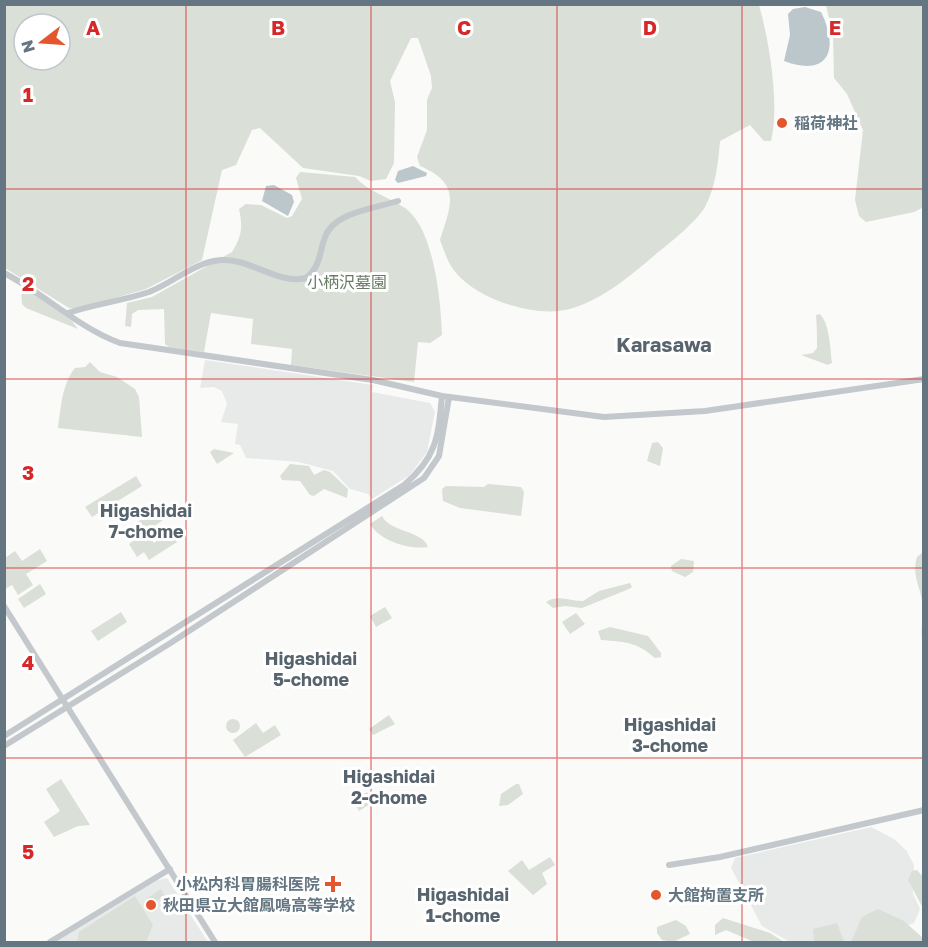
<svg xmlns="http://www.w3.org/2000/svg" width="928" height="947" font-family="'Golos Text','Noto Sans JP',sans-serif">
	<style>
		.built { fill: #e8e9e9 }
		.green { fill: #dadfd7; fill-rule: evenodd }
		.water { fill: #bbc7cb }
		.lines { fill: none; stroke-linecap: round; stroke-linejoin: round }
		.minor { stroke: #c3c8cc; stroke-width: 6 }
		.grid { fill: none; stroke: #d62828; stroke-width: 1.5; stroke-opacity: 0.55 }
		.poi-dot { fill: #e4572e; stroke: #fff; stroke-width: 2 }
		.labels { text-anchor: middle; stroke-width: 6; stroke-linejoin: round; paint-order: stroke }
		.poi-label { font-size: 16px; font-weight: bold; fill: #657683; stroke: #fff; text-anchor: start }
		.park-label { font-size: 16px; fill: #687a64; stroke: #fff }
		.neighbourhood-label { font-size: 18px; font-weight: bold; fill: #57646e; stroke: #fff }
		.quarter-label { font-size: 20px; font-weight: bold; fill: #57646e; stroke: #fff }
		.grid-label { font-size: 20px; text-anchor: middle; font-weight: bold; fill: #d62828; stroke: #fff; stroke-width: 6; stroke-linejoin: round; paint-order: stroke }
	</style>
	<rect width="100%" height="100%" fill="#fafaf8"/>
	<path class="built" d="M205,360L373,385L372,392L430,403L435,412L427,452L410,475L372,499L368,494L350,489L333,471L299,462L246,458L240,445L235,444L238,424L221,422L227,404L222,391L214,387L200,388Z
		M871,827L894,839L906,850L914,865L913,894L920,909L914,923L858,942H790L762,926L731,868L735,858Z
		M167,878L208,942H56L158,880Z"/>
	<path class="green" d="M4,5H759C769,40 780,105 771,141H764L750,125L720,141C718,163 716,186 705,207C697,221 670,243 656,254C631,275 605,298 573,308C538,320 474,299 453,269C447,261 444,250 440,240C451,205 462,184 420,166L417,157L427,130V100L432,88L431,76L418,38H411L390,81L395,102L394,163L386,179L371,181L359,176L303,168L260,128L252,130L236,165L222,170L202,260L146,289L77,309L69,308L5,268ZM24,24H60V60H24Z
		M826,5H923L924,207L914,212L866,222L859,216L855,200L863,130L847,94L834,78L833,36Z
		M300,172L355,177C369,192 389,197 405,208C434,228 441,302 442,335L430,343L418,342L414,382L291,365L292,349L251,344L253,319L211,313L204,352L169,347L165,344L164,309L138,310L132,314L131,327L125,326L127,303L152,297L232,252C242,236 243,227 239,209L246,204L261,205L287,218L292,216L302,199L296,178Z
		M23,286L72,321L78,329L26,308L22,304L21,288Z
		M820,314C830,325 830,348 832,363L828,365L801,355L813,353L817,348C817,337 817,327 816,315Z
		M90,362L100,372L117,377L135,389L139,397L142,437L58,428C61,407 62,384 75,368L85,367Z
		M658,442L663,448L660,466L647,461L652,443Z
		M214,449L234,453L217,464L210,452Z
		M290,464L309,466L314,475L324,470L330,472L348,489L347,498L324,489L314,496L310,495L300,481L282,480L280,476Z
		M136,476L142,486L92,517L85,507Z
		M488,484L521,487L524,492L521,516L460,508L443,501L442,489L446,486L484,487Z
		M157,510L163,520L153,527L155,532L149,536L154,543L171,532L177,542L149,560L144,552L137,557L129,544L136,539L128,528Z
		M382,516C391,533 422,530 428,547C409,550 380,541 370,524Z
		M40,549L47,561L26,574L33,585L18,595L12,585L5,589V558L15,551L22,561Z
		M922,553L923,645C920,632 923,621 923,608C922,589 911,576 917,557Z
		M681,559L694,561L693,572L685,577L672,571L671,566Z
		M630,583L632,587L629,589L582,608L565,606L553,608L546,602C557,594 570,601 583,601L599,591Z
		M40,584L46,594L24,608L18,599Z
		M385,607L392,618L376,627L370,616Z
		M121,612L127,622L98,641L91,631Z
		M576,613L585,624L570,634L562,622Z
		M610,627L648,636L661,653V657L655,658C637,642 626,642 601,640L598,631Z
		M389,715L395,724L373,735L369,729Z
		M226 726a7 7 0 1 1 14 0a7 7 0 1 1-14 0Z
		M256,723L263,733L275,725L281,735L245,757L233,740Z
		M61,779L90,825L78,826L54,837L44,822L60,811L46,789Z
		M516,784H519L523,794L508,805L499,806L501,794Z
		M367,792L373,802L359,811L353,801Z
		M550,857L555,865L542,873L547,884L533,895L508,871L522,860L529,870Z
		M917,870L923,877V908L908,880L912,871Z
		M161,889L165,896L150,905L146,899Z
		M135,896L153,925L146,942H77L79,932Z
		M878,909L904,921L923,938V942H851L862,917Z
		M723,918L770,933L784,942H754L726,930L715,935V925Z
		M676,920L686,926L690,934L673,942L662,940L657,933V927Z
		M837,923L844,942H814L813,929Z"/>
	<path class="water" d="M805,7L821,12C839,48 830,78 784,61L790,35L788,14L793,9Z
		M413,166L427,173L426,176L398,183L395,180L398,171Z
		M274,185L292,195L294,202L288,216L262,201L266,186Z"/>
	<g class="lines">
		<path class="minor" d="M4,273C45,294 77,327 120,343L373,380L442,396L604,417L705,411L924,379
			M68,313C94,304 122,301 149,292C173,283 194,262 221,260C250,258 278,285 306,278C321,266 319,253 325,237C334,212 376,208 398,201
			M4,606L215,942
			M4,736L404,485C437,457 438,437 442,396
			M4,746L169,644L424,478L439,456L449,397
			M669,865L720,857L924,810
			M50,942L170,869"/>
	</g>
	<path class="grid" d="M186,4V942M371,4V942M557,4V942M742,4V942M4,189H924M4,379H924M4,568H924M4,758H924"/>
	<g class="poi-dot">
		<circle cx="782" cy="123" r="6"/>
		<path d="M330 875h6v6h6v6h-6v6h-6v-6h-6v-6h6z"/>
		<circle cx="656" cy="895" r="6"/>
		<circle cx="151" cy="905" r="6"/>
	</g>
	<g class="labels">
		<g class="poi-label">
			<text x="794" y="129">稲荷神社</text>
			<text x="320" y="890" text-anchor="end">小松内科胃腸科医院</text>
			<text x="668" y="901">大館拘置支所</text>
			<text x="163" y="911">秋田県立大館鳳鳴高等学校</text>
		</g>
		<g class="park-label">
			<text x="347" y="288">小柄沢墓園</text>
		</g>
		<g class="neighbourhood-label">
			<text x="146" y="517">Higashidai<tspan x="146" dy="21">7-chome</tspan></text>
			<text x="311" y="665">Higashidai<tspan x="311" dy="21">5-chome</tspan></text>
			<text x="670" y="731">Higashidai<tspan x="670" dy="21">3-chome</tspan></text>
			<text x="389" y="783">Higashidai<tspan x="389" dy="21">2-chome</tspan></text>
			<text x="463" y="901">Higashidai<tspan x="463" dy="21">1-chome</tspan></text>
		</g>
		<g class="quarter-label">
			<text x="664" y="352">Karasawa</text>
		</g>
	</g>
	<g class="grid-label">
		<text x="93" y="35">A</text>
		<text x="278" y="35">B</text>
		<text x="464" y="35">C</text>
		<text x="650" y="35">D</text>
		<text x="835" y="35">E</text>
		<text x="28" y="102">1</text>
		<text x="28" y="291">2</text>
		<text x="28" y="480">3</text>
		<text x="28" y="670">4</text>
		<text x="28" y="859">5</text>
	</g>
	<rect width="928" height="947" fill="none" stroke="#657683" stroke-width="12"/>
	<g transform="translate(42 42) rotate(253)"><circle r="28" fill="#ffffff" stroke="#c1c8cd" stroke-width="1.5"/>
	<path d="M0-4.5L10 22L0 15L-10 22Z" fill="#e4572e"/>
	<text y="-9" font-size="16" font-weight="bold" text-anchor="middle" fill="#657683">N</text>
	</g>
</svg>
